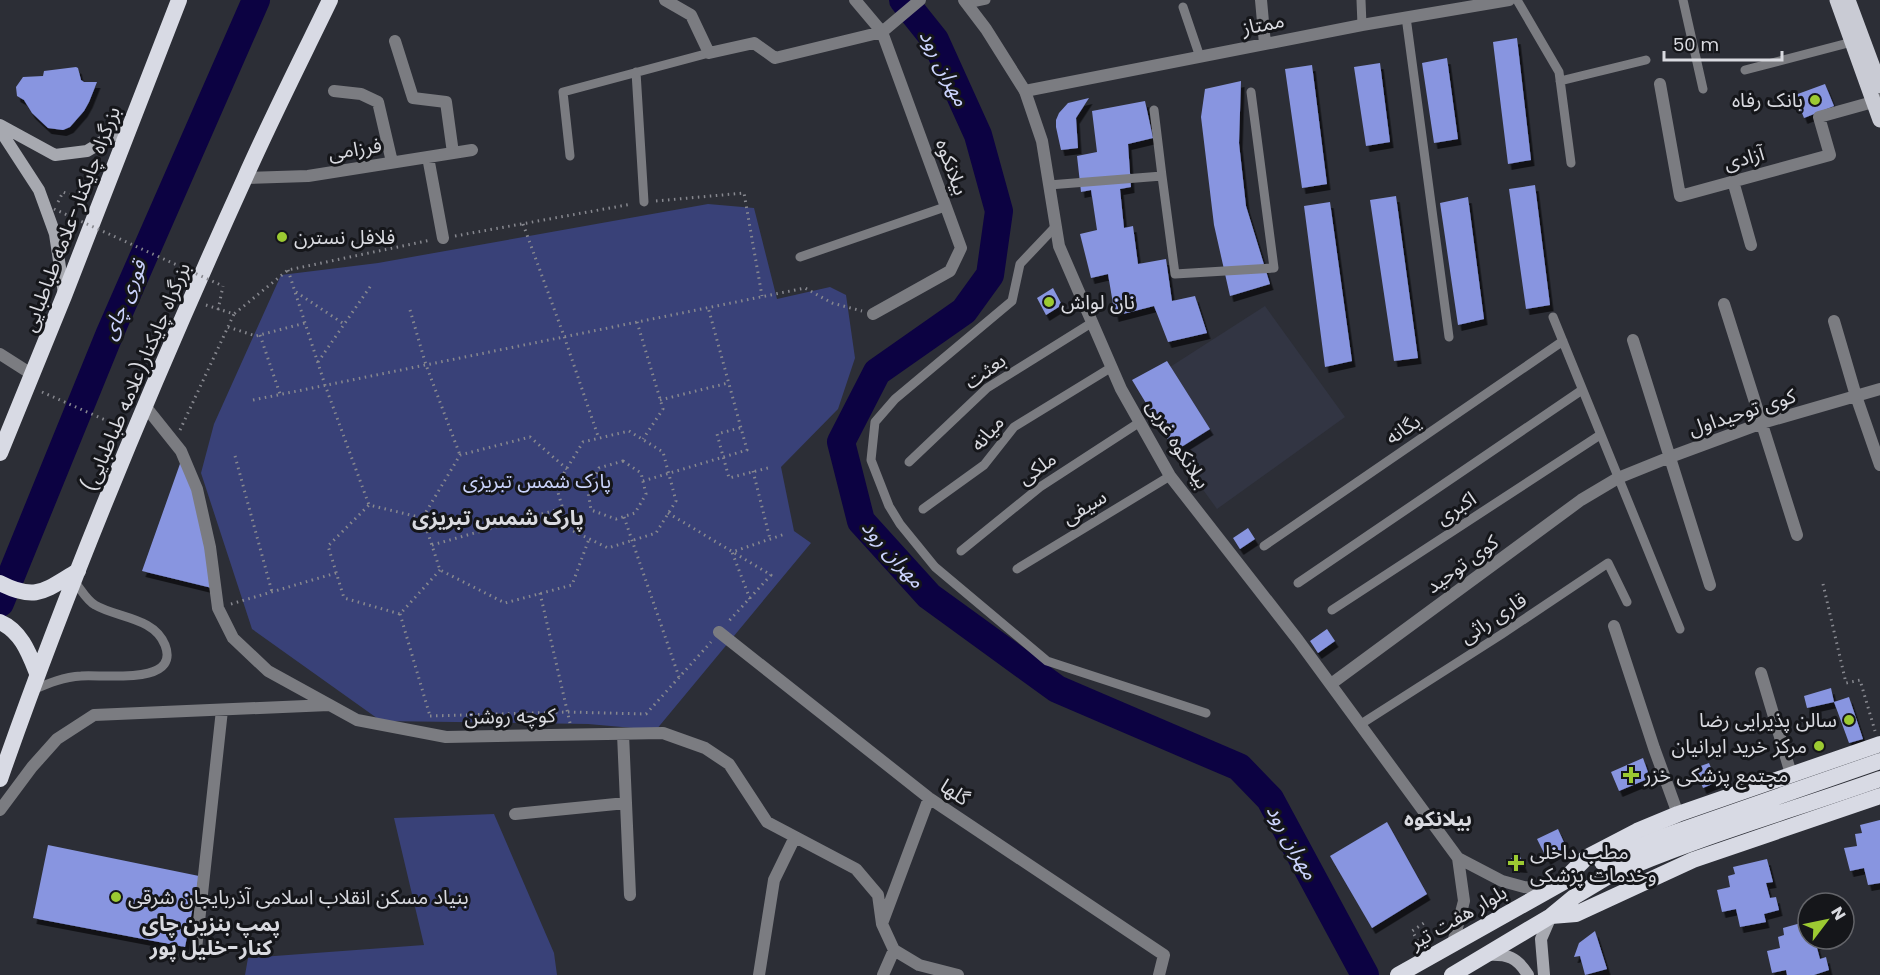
<svg xmlns="http://www.w3.org/2000/svg" width="1880" height="975" font-family="Poppins,'Noto Sans Arabic',sans-serif">
	<style>
		.built { fill: #323543 }
		.green { fill: #394178 }
		.lines { fill: none; stroke-linecap: round; stroke-linejoin: round }
		.river { stroke: #0c0242; stroke-width: 28 }
		.building { fill: #8895e0; filter: url(#shadow) }
		.path { stroke: #87888f; stroke-width: 3; stroke-dasharray: 1.5 4.5; stroke-linecap: butt }
		.service { stroke: #7b7c81; stroke-width: 9 }
		.minor { stroke: #7b7c81; stroke-width: 12 }
		.tertiary { stroke: #7b7c81; stroke-width: 12 }
		.secondary { stroke: #a7a9b0; stroke-width: 12 }
		.primary { stroke: #c9cbd4; stroke-width: 15 }
		.trunk { stroke: #d8dae4; stroke-width: 16 }
		.path-bridge { stroke: #87888f; stroke-width: 3; stroke-dasharray: 1.5 4.5; stroke-linecap: butt }
		.trunk-bridge { stroke: #d8dae4; stroke-width: 16 }
		.poi-dot { fill: #9cca32; stroke: #15161a; stroke-width: 2 }
		.labels { text-anchor: middle; stroke-width: 6; stroke-linejoin: round; paint-order: stroke }
		.street-label { font-size: 20px; fill: #d9dae0; stroke: #15161a }
		.poi-label { font-size: 20px; fill: #d9dae0; stroke: #15161a; text-anchor: start }
		.park-label { font-size: 20px; fill: #cbd4fc; stroke: #15161a }
		.water-label { font-size: 21px; font-style: italic; fill: #ccd4fd; stroke: #15161a }
		.neighbourhood-label { font-size: 21px; font-weight: bold; fill: #d9dae0; stroke: #15161a }
	</style>
	<defs>
		<filter id="shadow"><feDropShadow dx="3.5" dy="6" stdDeviation="0" flood-color="#0009"/></filter>
	</defs>
	<rect width="100%" height="100%" fill="#2c2e36"/>
	<path class="built" d="M1265,306L1345,417L1217,509L1175,451L1210,429L1170,367Z"/>
	<path class="green" d="M708,204L754,208L777,299L830,287L846,295L855,358L838,409L781,467L794,531L811,543L656,730L588,724L381,721L252,629L201,473L214,424L281,275L378,263Z
		M494,814L554,953L557,975H245L248,958L424,945L394,818Z"/>
	<g class="lines">
		<path class="river" d="M903,0L935,40L978,135L999,211L990,275L964,311L877,372L841,442L861,521L929,596L1057,689L1239,767L1270,799L1365,975
			M0,603L110,333L256,0"/>
	</g>
	<path class="building" d="M1517,38L1531,160L1508,164L1493,42Z
		M1447,58L1458,139L1434,143L1422,63Z
		M1380,63L1390,142L1366,146L1354,67Z
		M1312,65L1327,184L1302,188L1285,69Z
		M76,67L78,68L81,80L84,82H97L89,102L84,111L70,127L63,130L48,128L32,113L24,100L17,96L16,87L23,77L43,76L44,71Z
		M1241,81L1239,143L1246,206L1270,284L1230,296L1214,225L1201,117L1205,89Z
		M1825,84L1834,106L1804,118L1795,95Z
		M1089,98L1076,118L1078,148L1061,150L1056,127V120L1059,113L1068,103Z
		M1145,101L1153,138L1128,144L1131,187L1120,189L1124,228L1133,226L1138,264L1166,259L1172,301L1195,296L1207,333L1168,342L1154,306L1115,316L1108,274L1091,278L1080,234L1097,230L1091,190L1081,192L1077,156L1097,152L1092,111Z
		M1535,185L1550,305L1526,309L1509,189Z
		M1396,196L1418,358L1394,361L1370,200Z
		M1468,197L1484,319L1458,325L1440,203Z
		M1330,202L1352,361L1325,367L1304,206Z
		M1053,288L1062,305L1046,315L1037,298Z
		M1167,361L1210,429L1175,451L1132,380Z
		M181,461L194,489L212,588L142,571Z
		M1248,528L1255,539L1240,549L1233,538Z
		M1327,629L1335,641L1318,653L1310,641Z
		M1831,688L1834,702L1807,708L1804,696Z
		M1849,697L1863,739L1849,743L1834,702Z
		M1643,758L1650,778L1619,791L1611,772Z
		M1709,763L1717,782L1703,788L1695,768Z
		M1880,820V883L1868,885L1864,868L1850,871L1844,848L1857,846L1855,834L1862,833L1860,825Z
		M1387,822L1427,894L1372,928L1330,856Z
		M1558,829L1566,847L1547,859L1537,839Z
		M48,845L199,876L185,947L33,918Z
		M1519,854L1524,867L1512,866L1507,861Z
		M1767,859L1773,882L1766,883L1770,898L1776,897L1779,910L1764,914L1766,922L1740,927L1736,909L1722,912L1717,890L1730,887L1728,876L1735,874L1733,867Z
		M1808,921V939H1822V942L1816,944L1820,959L1826,957L1829,970L1814,975H1787L1786,970L1772,973L1767,951L1780,948L1778,937L1784,935L1783,928Z
		M1595,931L1607,969L1585,975L1580,956L1574,957L1579,943Z"/>
	<g class="lines">
		<path class="path" d="M656,201L744,193L762,296
			M58,202L63,192L86,201
			M523,224L564,336L599,439
			M455,236L632,204
			M288,270L325,385L369,505
			M296,292L344,324
			M206,305L234,314L288,270L431,240
			M218,310L223,286
			M410,310L426,365L460,455
			M637,322L663,409L643,439
			M228,327L256,336L305,323
			M260,335L280,394
			M318,362L372,284
			M42,392L121,427
			M253,400L805,288L832,303L862,311
			M660,400L728,383
			M740,428L717,434L729,478L768,468
			M180,430L234,314
			M629,431L663,452L676,501L656,533L608,548L569,529L556,486L583,442Z
			M235,456L272,592
			M623,461L641,473L646,494L635,513L616,519L591,510L588,491L599,468Z
			M753,471L770,539
			M643,481L747,450L708,307
			M668,513L771,575L727,623
			M423,517L460,455L530,437L567,469
			M624,517L679,677
			M432,545L563,508
			M440,570L400,614L344,598L328,546L369,505L423,518L440,570L505,603L572,585L589,539
			M1823,584L1846,683L1860,680L1875,731
			M540,593L570,723
			M750,599L732,552L785,534
			M231,604L336,573
			M400,614L430,716
			M430,716L567,712L646,714L711,642
			M1421,946L1412,931L1427,921"/>
		<path class="service" d="M1361,0L1362,25
			M1517,0L1559,72L1571,163
			M1683,0L1703,89
			M967,4L986,0
			M1183,7L1200,57
			M1406,17L1449,337
			M1745,70L1852,42
			M636,72L644,202
			M1560,81L1646,60
			M570,156L563,92L709,53
			M1162,176L1175,274L1274,268L1251,92
			M1049,185L1162,176L1154,110
			M1056,226L1020,264L1012,301L895,399L875,422L871,460L889,506L900,524L935,567L1047,661L1206,713
			M800,257L945,207
			M1553,317L1680,629
			M909,462L987,388L1093,322
			M923,509L984,465L1014,427L1112,367
			M1264,546L1563,341
			M961,551L1040,487L1140,422
			M1017,569L1170,476
			M1298,583L1582,390
			M1332,610L1600,435
			M33,690C49,683 64,677 81,676C102,674 181,686 165,645C154,617 117,618 95,605C87,601 80,588 74,581
			M1361,724L1502,634L1608,563L1627,602"/>
		<path class="minor" d="M665,0L691,15L709,53L754,43L775,58L882,32L920,0
			M855,0L882,32L961,248L950,271L873,314
			M1261,0L1265,44
			M395,41L413,98L446,102L453,153
			M1660,84L1680,196L1830,155L1819,117L1880,100
			M334,91L361,94L378,102L392,162
			M1025,91L1362,25L1509,0
			M428,157L443,238
			M244,178L308,176L472,150
			M1733,181L1751,245
			M1724,304L1797,535
			M1834,321L1856,396L1880,465
			M1633,340L1710,585
			M0,354L33,375
			M145,406L181,451L197,489L210,547L218,608L233,638L268,671L357,720L446,737L663,733L705,748L729,764L767,822L856,869L878,895L882,924L894,950L919,965L958,975
			M1614,626L1654,748L1678,814
			M719,632L929,798L1164,955L1159,975
			M1761,673L1791,774
			M1331,684L1581,500L1618,478L1670,457L1762,423L1880,389
			M623,734L630,895
			M0,810L32,767L57,739L94,715L329,705
			M515,814L626,803
			M883,921L929,798
			M196,949L222,710
			M759,975L774,880L795,837
			M883,975L894,950"/>
		<path class="tertiary" d="M964,0L986,29L1025,91L1042,141L1059,246L1121,389L1170,476L1298,640L1458,858L1502,881L1524,887L1549,889
			M1453,943L1464,901L1458,858"/>
		<path class="secondary" d="M0,125L55,155L87,151L130,125
			M0,130L39,190L55,234L64,294
			M1487,955C1508,954 1517,957 1528,975
			M1544,975L1541,939L1551,916"/>
		<path class="primary" d="M1837,0L1880,120
			M1848,0L1880,86"/>
		<path class="trunk" d="M0,453L64,296L179,0
			M0,583C37,602 45,590 78,571
			M0,622C21,631 29,653 37,673
			M0,779C71,576 155,376 244,180C271,119 301,60 330,0
			M1561,883L1587,857L1637,831L1678,814L1880,744
			M1551,916L1576,914L1693,860L1880,796
			M1398,975L1569,879
			M1452,975L1551,916L1574,897L1609,876"/>
		<path class="path-bridge" d="M54,209L223,286"/>
		<path class="trunk-bridge" d="M1602,862L1665,836L1880,761
			M1609,876C1697,837 1790,811 1880,779"/>
	</g>
	<g class="poi-dot">
		<circle cx="1815" cy="100" r="6"/>
		<circle cx="282" cy="237" r="6"/>
		<circle cx="1049" cy="302" r="6"/>
		<circle cx="1849" cy="720" r="6"/>
		<circle cx="1819" cy="746" r="6"/>
		<path d="M1628 766h6v6h6v6h-6v6h-6v-6h-6v-6h6z"/>
		<path d="M1513 854h6v6h6v6h-6v6h-6v-6h-6v-6h6z"/>
		<circle cx="116" cy="897" r="6"/>
	</g>
	<g class="labels">
		<g class="street-label">
			<text transform="translate(1263 24) rotate(-11)" y="7">ممتاز</text>
			<text transform="translate(355 149) rotate(-9)" y="7">فرزامی</text>
			<text transform="translate(1744 158) rotate(-15)" y="7">آزادی</text>
			<text transform="translate(952 167) rotate(70)" y="7">بیلانکوه</text>
			<text transform="translate(71 219) rotate(-69)" y="7">بزرگراه چایکنار-علامه طباطبایی</text>
			<text transform="translate(985 371) rotate(-36)" y="7">بعثت</text>
			<text transform="translate(136 377) rotate(-67)" y="7">بزرگراه چایکنار(علامه طباطبایی)</text>
			<text transform="translate(1742 412) rotate(-18)" y="7">کوی توحیداول</text>
			<text transform="translate(1403 429) rotate(-34)" y="7">یگانه</text>
			<text transform="translate(987 433) rotate(-49)" y="7">میانه</text>
			<text transform="translate(1178 444) rotate(58)" y="7">بیلانکوه غربی</text>
			<text transform="translate(1037 468) rotate(-35)" y="7">ملکی</text>
			<text transform="translate(1084 507) rotate(-31)" y="7">سیفی</text>
			<text transform="translate(1456 508) rotate(-33)" y="7">اکبری</text>
			<text transform="translate(1462 564) rotate(-36)" y="7">کوی توحید</text>
			<text transform="translate(1493 618) rotate(-33)" y="7">قاری راثی</text>
			<text transform="translate(510 716) rotate(-1)" y="7">کوچه روشن</text>
			<text transform="translate(955 792) rotate(34)" y="7">گلها</text>
			<text transform="translate(1458 917) rotate(-30)" y="7">بلوار هفت تیر</text>
		</g>
		<g class="poi-label">
			<text x="1803" y="107" text-anchor="end">بانک رفاه</text>
			<text x="294" y="244">فلافل نسترن</text>
			<text x="1061" y="309">نان لواش</text>
			<text x="1837" y="727" text-anchor="end">سالن پذیرایی رضا</text>
			<text x="1807" y="753" text-anchor="end">مرکز خرید ایرانیان</text>
			<text x="1644" y="782">مجتمع پزشکی خزر</text>
			<text x="1530" y="859">مطب داخلی<tspan x="1530" dy="23">وخدمات پزشکی</tspan></text>
			<text x="128" y="904">بنیاد مسکن انقلاب اسلامی آذربایجان شرقی</text>
		</g>
		<g class="park-label">
			<text x="537" y="488">پارک شمس تبریزی</text>
		</g>
		<g class="water-label">
			<text transform="translate(944 68) rotate(63)" y="7">مهران رود</text>
			<text transform="translate(124 300) rotate(-67)" y="7">قوری چای</text>
			<text transform="translate(893 554) rotate(49)" y="7">مهران رود</text>
			<text transform="translate(1292 842) rotate(61)" y="7">مهران رود</text>
		</g>
		<g class="neighbourhood-label">
			<text x="498" y="525">پارک شمس تبریزی</text>
			<text x="1438" y="826">بیلانکوه</text>
			<text x="211" y="931">پمپ بنزین چای<tspan x="211" dy="24">کنار-خلیل پور</tspan></text>
		</g>
	</g>
	<g transform="translate(1826 921) rotate(58)"><circle r="28" fill="#15161a" stroke="#636469" stroke-width="1.5"/>
	<path d="M0-4.5L10 22L0 15L-10 22Z" fill="#9cca32"/>
	<text y="-9" font-size="16" font-weight="bold" text-anchor="middle" fill="#d9dae0">N</text>
	</g>
	<path d="M1664 51v9h118v-9" fill="none" stroke="#d9dae0" stroke-width="3"/>
	<text x="1673" y="51" font-size="18" fill="#d9dae0" stroke="#15161a" stroke-width="4.5" paint-order="stroke">50 m</text>
</svg>
